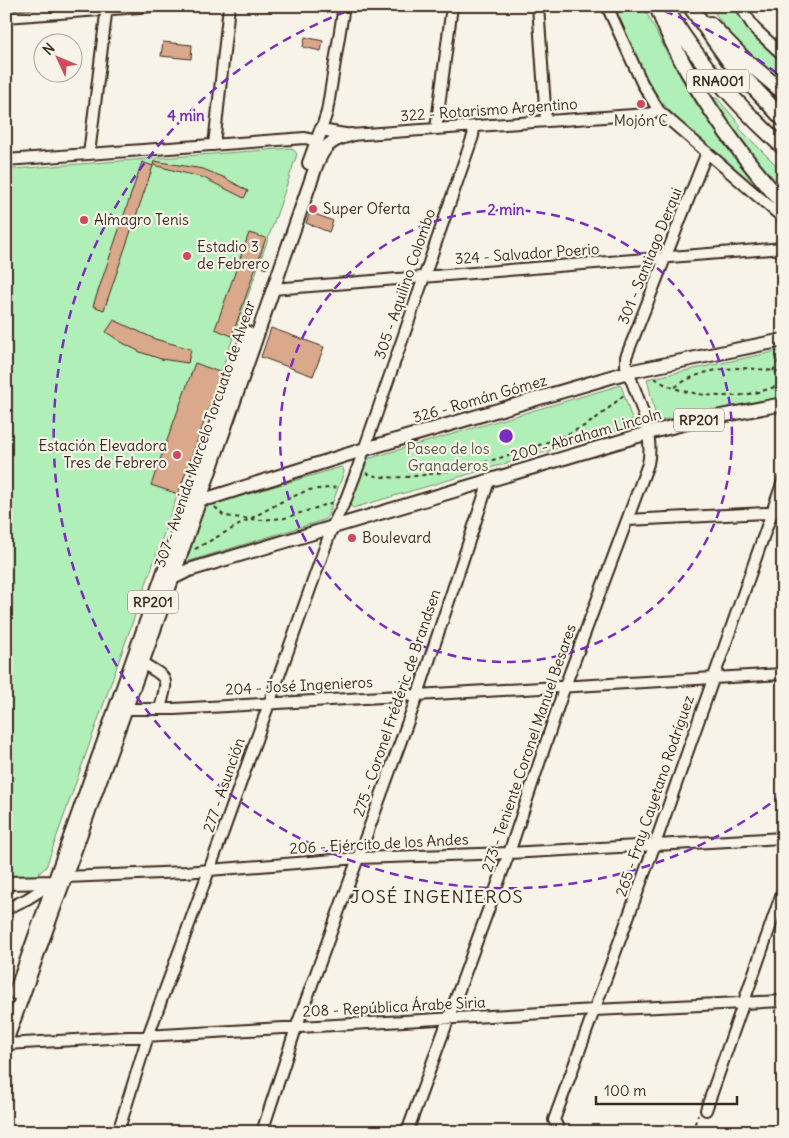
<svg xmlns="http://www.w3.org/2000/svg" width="789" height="1138" font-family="Delius,sans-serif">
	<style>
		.green { fill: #b0f0b8; stroke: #768d6b }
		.building { fill: #daa98c; stroke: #3b2a1e }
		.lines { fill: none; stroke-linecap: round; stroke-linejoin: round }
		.minor-casing { stroke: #3b2a1e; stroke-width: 14 }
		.major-casing { stroke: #3b2a1e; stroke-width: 16 }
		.highway-casing { stroke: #3b2a1e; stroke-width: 18 }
		.path { stroke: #3b2a1e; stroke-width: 2; stroke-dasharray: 4 4; stroke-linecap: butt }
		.minor { stroke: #f7f3e8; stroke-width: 10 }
		.major { stroke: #f7f3e8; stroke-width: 12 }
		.highway { stroke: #f7f3e8; stroke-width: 14 }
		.ring { fill: none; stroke: #7b2cbf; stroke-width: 2.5; stroke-dasharray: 9 6 }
		.poi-dot { fill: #d1495b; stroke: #f7f3e8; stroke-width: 2 }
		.labels { text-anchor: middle; stroke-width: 4.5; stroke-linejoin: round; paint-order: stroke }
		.shield { fill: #f7f3e8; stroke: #73665b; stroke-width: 1 }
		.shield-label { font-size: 14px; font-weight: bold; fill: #3b2a1e }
		.street-label { font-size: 15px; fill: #3b2a1e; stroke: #f7f3e8 }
		.poi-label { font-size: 15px; fill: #3b2a1e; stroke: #f7f3e8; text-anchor: start }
		.park-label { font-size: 15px; fill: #52523d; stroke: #f7f3e8 }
		.quarter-label { font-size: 18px; letter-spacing: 1px; fill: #3b2a1e; stroke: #f7f3e8 }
		.centre { fill: #7b2cbf; stroke: #f7f3e8; stroke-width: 2.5 }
		.ring-label { font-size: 15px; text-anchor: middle; font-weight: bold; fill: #7b2cbf; stroke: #f7f3e8; stroke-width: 4.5; stroke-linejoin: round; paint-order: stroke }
	</style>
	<rect width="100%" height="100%" fill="#f7f3e8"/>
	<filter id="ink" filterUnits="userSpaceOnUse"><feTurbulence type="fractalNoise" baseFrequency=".02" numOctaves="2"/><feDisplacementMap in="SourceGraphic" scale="10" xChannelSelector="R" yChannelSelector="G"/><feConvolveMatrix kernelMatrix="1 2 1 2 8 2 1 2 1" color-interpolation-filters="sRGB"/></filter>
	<g filter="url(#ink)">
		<path class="green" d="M610,6H643L668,55L696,103L730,149L783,212L680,122L659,99L635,60Z
			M710,6H733L747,29L783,61V84L738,45Z
			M714,98H717L741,126L739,128L783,172V195L727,123L714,101Z
			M292,148L297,154L280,205L46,867L36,876L6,877V167L13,169Z
			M783,350V398L657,421L647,379Z
			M621,385L634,426L353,508L348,504L367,459Z
			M341,467L343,468L344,472L328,515L324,520L186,562L204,507Z
			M403,1126L399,1132H338L337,1128Z"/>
		<path class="building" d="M305,37L323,41L321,51L303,47Z
			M163,42L192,45L191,59L161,56Z
			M154,161L203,169L223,177L248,191L244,198L204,178L153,165Z
			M142,162L153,166L104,310L93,306Z
			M310,212L333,221L329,232L306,223Z
			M249,233L266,238L232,336L215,329Z
			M114,320L155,339L191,349L188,363L161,359L140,352L121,342L106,332Z
			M271,328L324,347L313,376L261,357Z
			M195,363L222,373L178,494L151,485Z"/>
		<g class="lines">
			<defs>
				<path id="minor" d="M344,6L327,112L321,130L351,135L647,114L659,111
					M538,6L546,121
					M607,6L642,83L659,111L783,218
					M740,6L755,29L783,55
					M6,17L153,6
					M436,129L452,6
					M214,145L229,6
					M89,154L107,6
					M6,160L305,138L317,141
					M273,289L783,248
					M628,520L783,512
					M142,663C170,679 168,677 160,709
					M120,707L126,709H174L783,674
					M66,877L185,872L358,858L509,853L783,838
					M6,909L27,899L54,882
					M6,1044L595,1010L783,1001
					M706,1110L783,890
					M118,1132L148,1036L218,846L333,525L346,499L357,470L473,136L474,127
					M262,1132L296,1028L418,694L489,481
					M407,1132L509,853L565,686L648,464C655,431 636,396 626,365V357L707,152
					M560,1132L554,1120L655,844L783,481"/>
				<path id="major" d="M309,163L321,130
					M192,499L210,498L362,450L628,372L783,340
					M173,578L189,570L648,433L695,421L783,404
					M6,883L54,882L59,880
					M15,993L248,333
					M6,1042L167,594L316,166C324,146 330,140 351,135"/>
				<path id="highway" d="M657,6C681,73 735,150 783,203
					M665,6C695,60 738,106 783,147
					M690,6L729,61L783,119
					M710,24L743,58L783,92"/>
			</defs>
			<use href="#minor" class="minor-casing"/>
			<use href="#major" class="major-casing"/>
			<use href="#highway" class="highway-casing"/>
			<path class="path" d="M263,267L269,269
				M773,371L780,358V352
				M655,378C676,395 724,399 749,394C760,392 772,388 783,384
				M675,387C706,365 746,365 783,373
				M366,473C407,491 540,449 580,428C597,420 612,405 626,393
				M215,507L224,516L260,520L285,518L334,502
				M195,549L281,502L308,490L340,487
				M655,1132L656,1127L676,1132
				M692,1132L698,1115"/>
			<use href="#minor" class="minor"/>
			<use href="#major" class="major"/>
			<use href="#highway" class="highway"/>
		</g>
	</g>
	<g class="ring">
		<circle cx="506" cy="436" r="226"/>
		<path d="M782 795A453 453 0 1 1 362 6M650 6A453 453 0 0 1 782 77"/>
	</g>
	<g class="poi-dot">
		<circle cx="641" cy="104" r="5"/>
		<circle cx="313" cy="209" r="5"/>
		<circle cx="84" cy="220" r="5"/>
		<circle cx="187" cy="256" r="5"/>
		<circle cx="177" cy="455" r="5"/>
		<circle cx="352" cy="538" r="5"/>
	</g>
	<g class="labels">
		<g class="shield">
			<rect x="687" y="69.5" width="62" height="23" rx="4"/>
			<rect x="674" y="408.5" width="50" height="23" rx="4"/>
			<rect x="128" y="590.5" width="50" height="23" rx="4"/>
		</g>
		<g class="shield-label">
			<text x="718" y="86">RNA001</text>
			<text x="699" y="425">RP201</text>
			<text x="153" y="607">RP201</text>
		</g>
		<g class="street-label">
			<text transform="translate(489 110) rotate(-4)" y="5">322 - Rotarismo Argentino</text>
			<text transform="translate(527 254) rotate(-4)" y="5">324 - Salvador Poerio</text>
			<text transform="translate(650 256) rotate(-68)" y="5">301 - Santiago Derqui</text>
			<text transform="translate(405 284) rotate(-71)" y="5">305 - Aquilino Colombo</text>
			<text transform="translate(480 399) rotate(-16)" y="5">326 - Román Gómez</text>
			<text transform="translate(205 434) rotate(-71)" y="5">307 - Avenida Marcelo Torcuato de Alvear</text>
			<text transform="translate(586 435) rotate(-16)" y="5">200 - Abraham Lincoln</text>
			<text transform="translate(299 686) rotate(-3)" y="5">204 - José Ingenieros</text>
			<text transform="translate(397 703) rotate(-71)" y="5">275 - Coronel Frédéric de Brandsen</text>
			<text transform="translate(529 748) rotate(-71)" y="5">273 - Teniente Coronel Manuel Besares</text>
			<text transform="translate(224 785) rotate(-71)" y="5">277 - Asunción</text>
			<text transform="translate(655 796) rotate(-71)" y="5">265 - Fray Cayetano Rodríguez</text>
			<text transform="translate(379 844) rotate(-3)" y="5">206 - Ejército de los Andes</text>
			<text transform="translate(394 1007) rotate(-3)" y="5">208 - República Árabe Siria</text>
		</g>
		<g class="poi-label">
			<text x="641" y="126" text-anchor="middle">Mojón C</text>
			<text x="323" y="214">Super Oferta</text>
			<text x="94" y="225">Almagro Tenis</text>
			<text x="197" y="252">Estadio 3<tspan x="197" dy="17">de Febrero</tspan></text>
			<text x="167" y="451" text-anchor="end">Estación Elevadora<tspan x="167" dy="17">Tres de Febrero</tspan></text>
			<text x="362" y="543">Boulevard</text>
		</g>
		<g class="park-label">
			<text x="448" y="454">Paseo de los<tspan x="448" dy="17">Granaderos</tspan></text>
		</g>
		<g class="quarter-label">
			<text x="437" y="903">JOSÉ INGENIEROS</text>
		</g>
	</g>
	<circle cx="506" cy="436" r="8" class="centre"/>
	<g class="ring-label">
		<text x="186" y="121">4 min</text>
		<text x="506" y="215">2 min</text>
	</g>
	<rect width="789" height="1138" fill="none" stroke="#f7f3e8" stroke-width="25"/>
	<rect x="12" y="12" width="764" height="1113" fill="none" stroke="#3b2a1e" stroke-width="2" filter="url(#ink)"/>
	<g transform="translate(58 58) rotate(314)"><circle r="24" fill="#f7f3e8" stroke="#aca397"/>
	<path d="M0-4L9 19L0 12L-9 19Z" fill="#d1495b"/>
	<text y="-8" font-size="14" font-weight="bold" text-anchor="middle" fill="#3b2a1e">N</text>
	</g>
	<path d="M596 1096v8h141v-8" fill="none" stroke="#3b2a1e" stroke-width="2.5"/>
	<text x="604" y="1096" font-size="15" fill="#3b2a1e" stroke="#f7f3e8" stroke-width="4" paint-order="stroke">100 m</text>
</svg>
